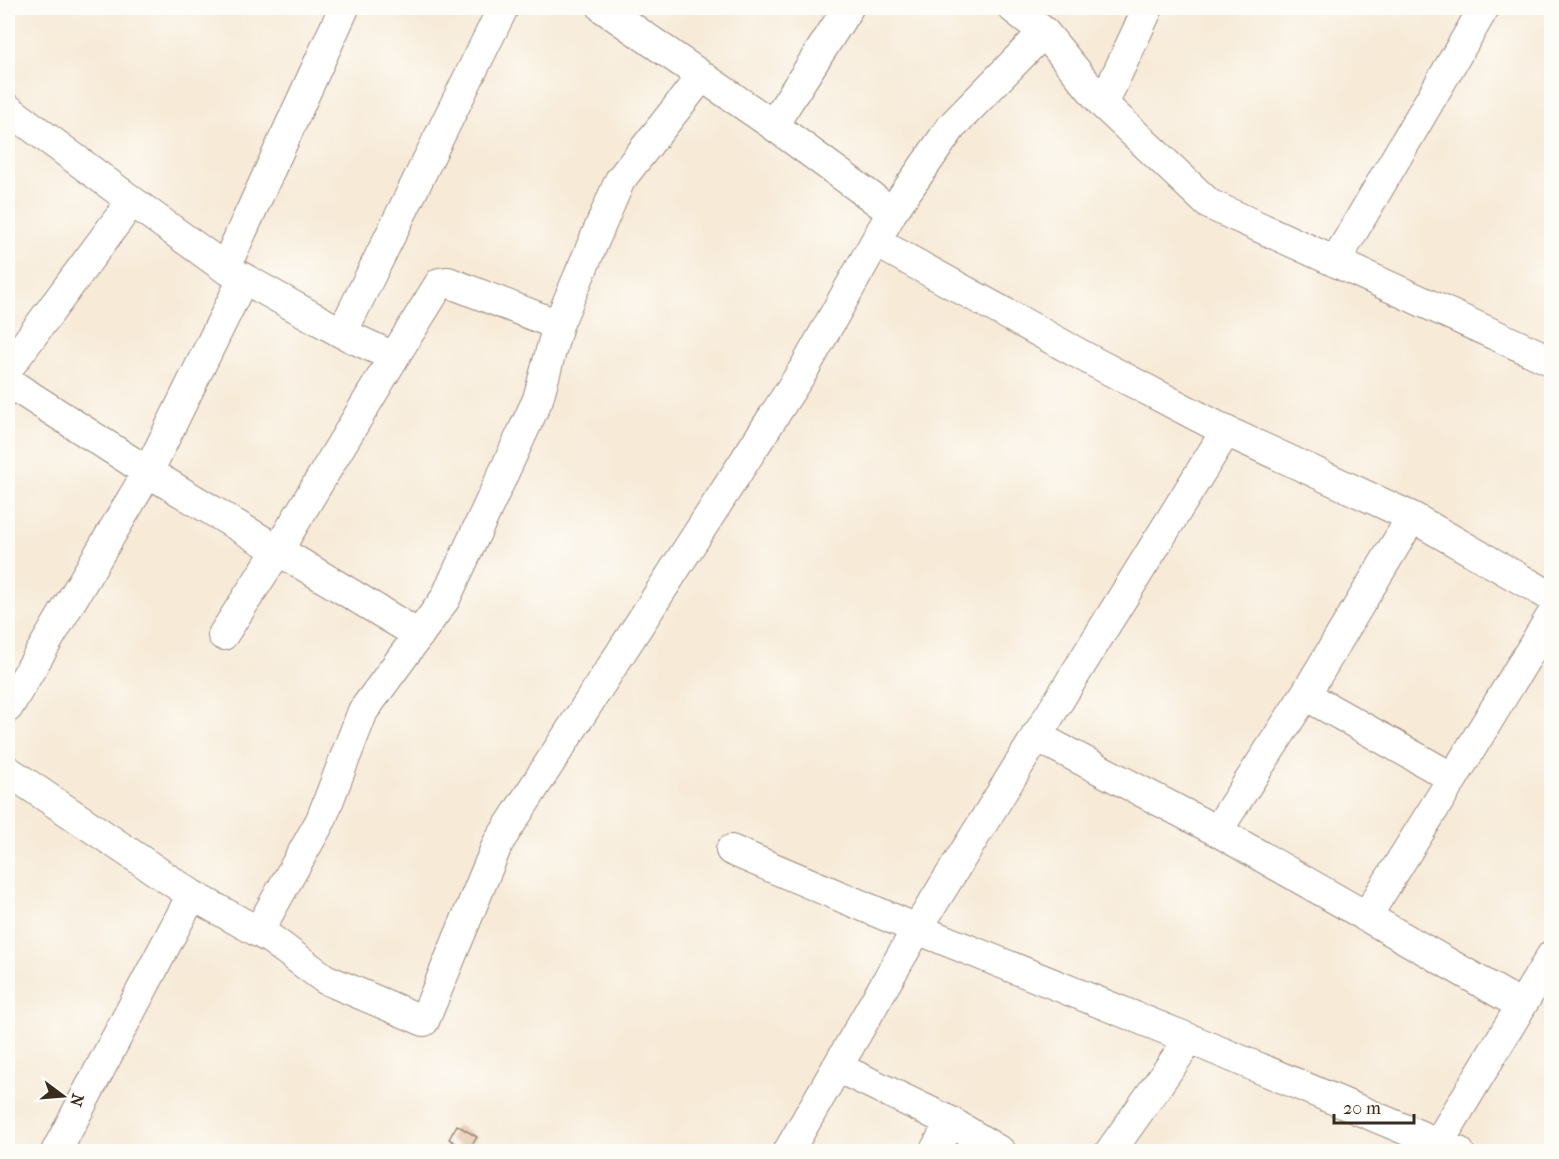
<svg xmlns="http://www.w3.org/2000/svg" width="1559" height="1159" font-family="'IM FELL French Canon',serif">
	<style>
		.building { fill: #e0bb9b }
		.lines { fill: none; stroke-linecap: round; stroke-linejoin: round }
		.minor-casing { stroke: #998a7a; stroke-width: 32 }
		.minor { stroke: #fff; stroke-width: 30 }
	</style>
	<rect width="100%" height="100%" fill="#fdfcf7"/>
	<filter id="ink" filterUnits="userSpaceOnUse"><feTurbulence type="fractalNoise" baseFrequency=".0167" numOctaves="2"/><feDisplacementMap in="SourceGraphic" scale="12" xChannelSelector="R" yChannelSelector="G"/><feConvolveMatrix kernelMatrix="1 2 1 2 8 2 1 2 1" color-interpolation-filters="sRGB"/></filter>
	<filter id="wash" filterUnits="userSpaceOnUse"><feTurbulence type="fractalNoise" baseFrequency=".008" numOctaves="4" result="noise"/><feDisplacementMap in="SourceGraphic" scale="24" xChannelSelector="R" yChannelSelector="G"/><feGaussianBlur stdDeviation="1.35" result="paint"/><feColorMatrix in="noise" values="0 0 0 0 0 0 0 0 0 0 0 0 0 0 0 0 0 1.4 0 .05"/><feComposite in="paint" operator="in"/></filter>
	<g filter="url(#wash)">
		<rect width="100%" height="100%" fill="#f7ead7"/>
		<g id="blocks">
			<path class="building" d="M457,1125L477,1137L468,1151L449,1139Z"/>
		</g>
	</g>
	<g filter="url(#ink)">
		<use href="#blocks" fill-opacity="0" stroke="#998a7a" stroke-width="1.5"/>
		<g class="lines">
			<defs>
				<path id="minor" d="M603,8L773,125L892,212
					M1013,8L1044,32L1103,104L1209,204L1552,361
					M1103,104L1148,8
					M8,109L132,201L225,268L342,333L394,357
					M773,125L848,8
					M876,242L1094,362L1226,431L1412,517L1552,597
					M1335,262L1484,8
					M225,268L344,8
					M342,333L503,8
					M8,368L132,201
					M8,382L148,472L419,635
					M223,635L278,550L394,357L440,283L448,282L558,325
					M1305,695L1453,778
					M8,707L148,472L243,279
					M1036,736L1217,831L1521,1005
					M8,771L192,895L271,939L325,979L424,1021L498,843L804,369L892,212L952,126L1044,32
					M1217,831L1305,695L1412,517
					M731,850L917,929L1190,1039L1459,1152
					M1366,917L1453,778L1552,615
					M258,932L321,820L363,711L445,599L538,399L558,325L620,180L702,76
					M837,1067L951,1122L1001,1152
					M56,1152L192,895
					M788,1152L917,929L1226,431
					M934,1152L951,1122
					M1110,1152L1190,1039
					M1433,1152L1552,955"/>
			</defs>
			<use href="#minor" class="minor-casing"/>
			<use href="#minor" class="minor"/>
		</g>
	</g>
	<rect width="1559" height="1159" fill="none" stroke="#fdfcf7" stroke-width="30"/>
	<g transform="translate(63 1096) rotate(106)" stroke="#fdfcf7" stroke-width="4.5" paint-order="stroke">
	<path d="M0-4.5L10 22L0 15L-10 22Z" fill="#3b2a1e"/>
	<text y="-9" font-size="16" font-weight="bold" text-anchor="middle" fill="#3b2a1e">N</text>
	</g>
	<path d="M1334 1114v9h80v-9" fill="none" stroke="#3b2a1e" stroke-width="3"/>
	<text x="1343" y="1114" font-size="18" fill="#3b2a1e" stroke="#fdfcf7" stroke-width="4.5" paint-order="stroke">20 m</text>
</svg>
